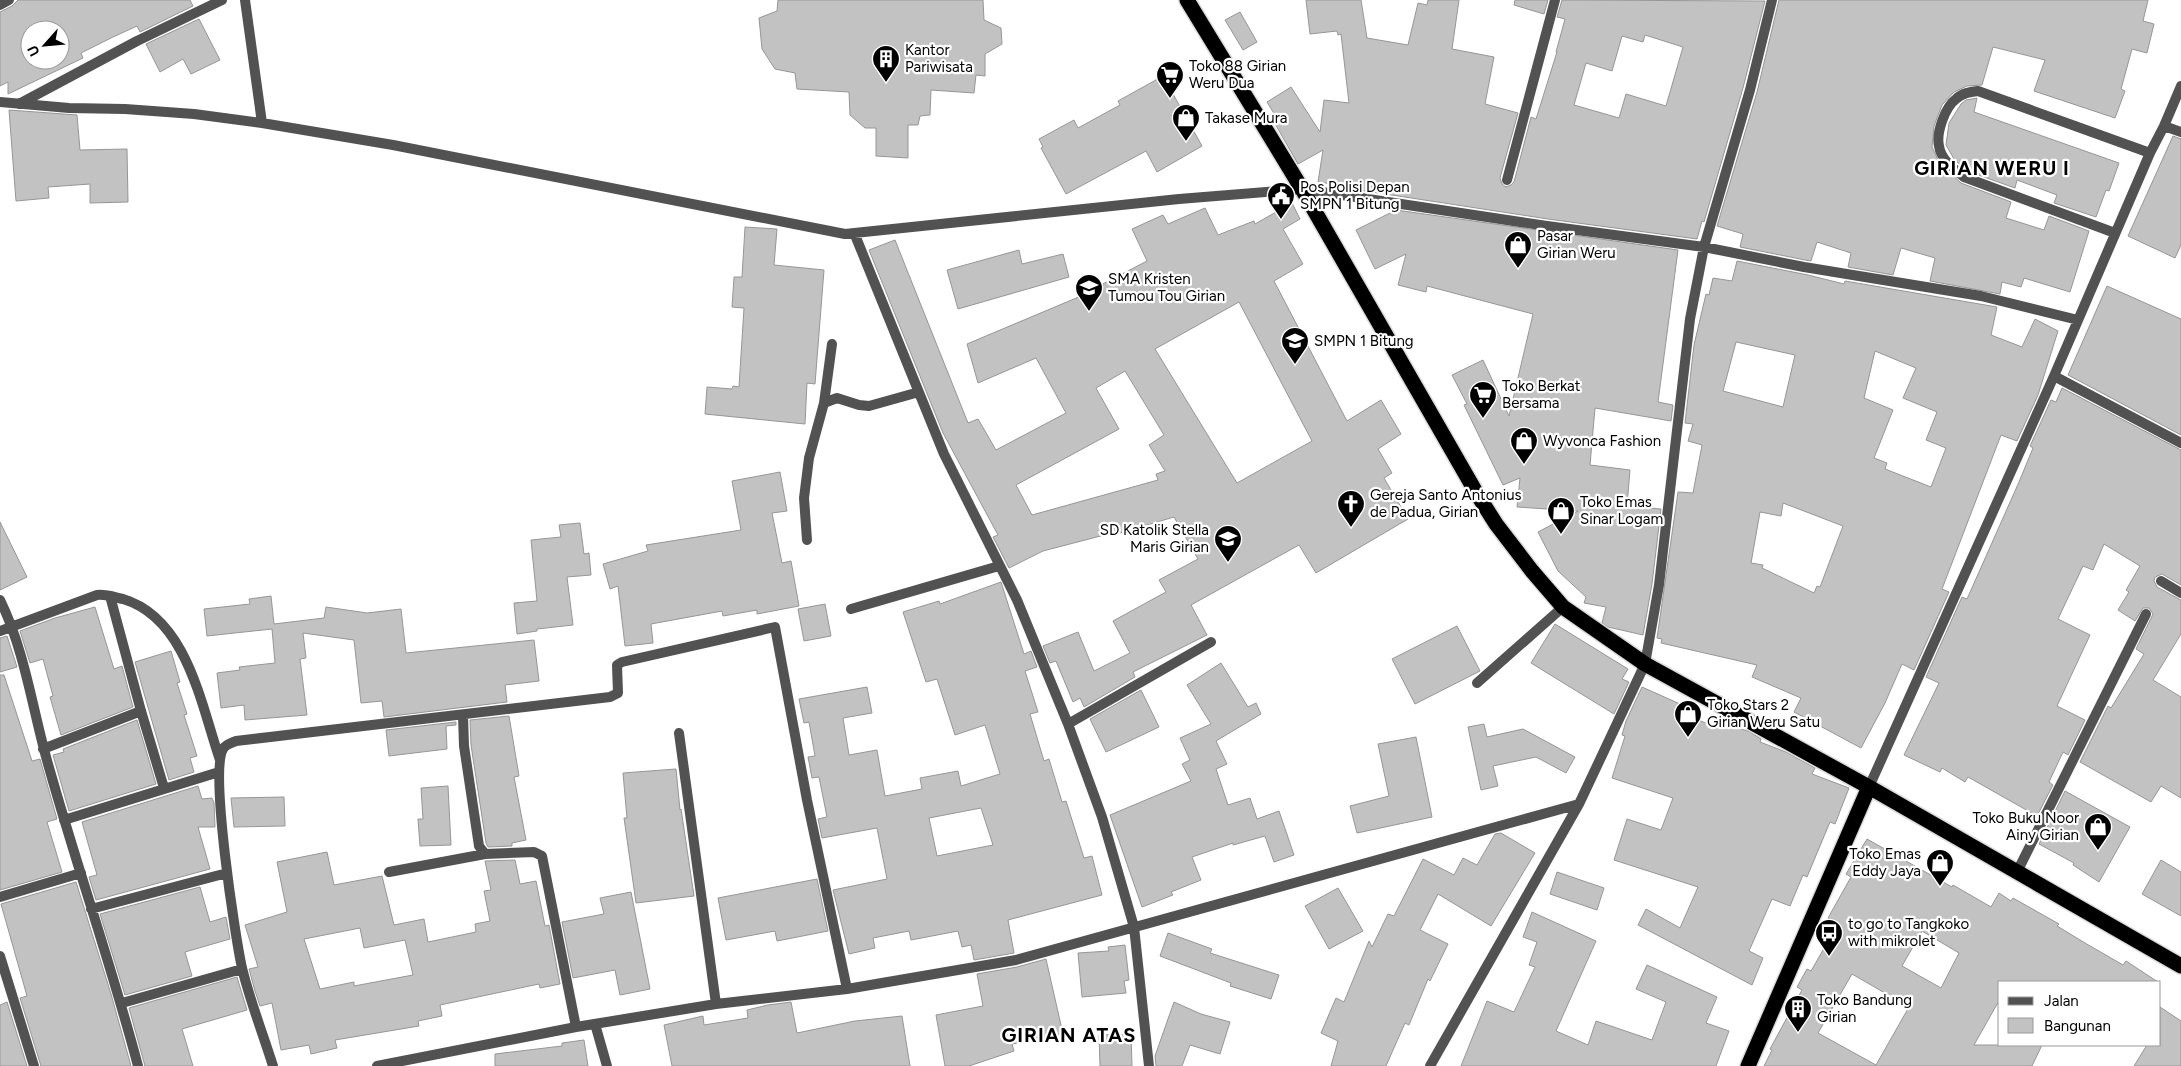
<svg xmlns="http://www.w3.org/2000/svg" width="2181" height="1066" font-family="Figtree,sans-serif">
	<style>
		.building { fill: #c2c2c2; stroke: #969696; fill-rule: evenodd }
		.lines { fill: none; stroke-linecap: round; stroke-linejoin: round }
		.highway-casing { stroke: #dbdbdb; stroke-width: 18 }
		.street { stroke: #525252; stroke-width: 10 }
		.highway { stroke: #000; stroke-width: 15 }
		.labels { text-anchor: middle; stroke-width: 4.5; stroke-linejoin: round; paint-order: stroke }
		.poi-label { font-size: 15px; fill: #000; stroke: #fff; text-anchor: start }
		.district-label { font-size: 20px; font-weight: bold; letter-spacing: 1px; fill: #000; stroke: #fff }
	</style>
	<rect width="100%" height="100%" fill="#fff"/>
	<path class="building" d="M18,0H190L193,6L140,32L137,26L113,37L81,53L83,58L8,94V82L0,86V12L12,6ZM30,30H60V60H30Z
		M778,0H983L984,20L1001,28L1002,44L985,54V76L976,75L974,93L931,90L930,115L920,116L918,125H908V158L876,156V128H865L850,115L849,92L797,89L795,73L775,69L762,49L759,18L777,11Z
		M1306,0H1361L1367,38L1408,45L1418,3L1427,5L1428,0H1459L1452,49L1494,57L1485,104L1518,113L1500,178L1502,184L1506,187L1511,185L1514,182L1531,117L1536,119L1557,52H1556L1565,19L1557,17L1562,0L1765,1L1743,88L1704,222L1702,221L1697,239L1548,219L1346,188V186L1318,182L1323,150L1298,164L1274,122L1278,120L1267,102L1291,87L1320,132L1324,100L1349,103L1341,34L1338,35L1337,31L1310,34ZM1645,35L1683,47L1666,106L1626,94L1619,118L1574,105L1586,63L1612,71L1622,36L1643,42Z
		M1515,0H1548L1544,14L1514,5Z
		M1779,0H2148L2143,21L2154,24L2147,53L2132,49L2121,89L2125,91L2115,118L2034,91L2045,60L1993,47L1982,85L1967,86L1954,92L1942,105L1934,126L1932,147L1940,164L1961,183L2011,202L2006,218L2044,230L2049,216L2089,231L2070,292L2024,278L2021,287L2002,282L2000,294L1930,281L1935,258L1901,248L1893,275L1848,267L1851,253L1817,242L1811,261L1805,260L1740,247L1743,234L1717,226L1757,92Z
		M1240,12L1257,42L1243,50L1225,20Z
		M199,19L220,60L191,74L183,59L160,72L146,44Z
		M1163,76L1202,146L1157,172L1146,151L1066,194L1041,148L1043,147L1039,139L1074,120L1078,128L1120,105L1118,101Z
		M1977,98L1974,112L2119,163L2109,191L2106,190L2096,217L2054,203L2057,195L2017,180L2015,188L1967,171L1954,159L1946,145L1949,123L1961,104L1966,100Z
		M9,110L77,115L80,150L127,149L128,202L90,203V184L48,187L49,198L16,201Z
		M2173,136L2181,139V245L2175,258L2128,236Z
		M1292,203L1300,219L1283,229L1303,264L1274,281L1347,421L1381,400L1401,434L1378,449L1392,473L1384,478L1408,519L1316,573L1299,545L1191,605L1207,635L1133,672L1135,677L1084,707L1080,698L1073,702L1056,661L1050,663L1043,646L1078,632L1094,671L1130,653L1113,621L1166,592L1159,580L1198,559L1174,517L1113,535L1112,533L1043,551L1009,568L993,537L998,535L943,433L869,250L895,240L968,423L978,419L996,450L1066,413L1036,358L978,383L967,344L1100,288L1099,286L1147,261L1132,229L1163,215L1168,224L1205,208L1218,235L1254,221L1255,224ZM1239,302L1312,441L1237,483L1155,349ZM1125,371L1164,435L1149,445L1165,471L1156,474L1158,480L1032,515L1016,485L1119,429L1096,388Z
		M1396,210L1678,250L1658,402L1673,405L1671,421L1595,408L1590,465L1630,470L1627,506L1661,509L1652,584L1643,635L1608,627L1602,623L1606,607L1584,603L1586,597L1558,571L1538,532L1578,511L1517,507L1520,478L1503,485L1464,405L1467,404L1452,375L1483,360L1509,416L1533,314L1427,286L1426,292L1398,285L1406,254L1375,269L1356,230Z
		M745,227L777,229L774,265L824,270L815,384L807,383L805,424L705,414L707,387L732,389L733,386L739,387L744,308L732,307L734,277H742Z
		M1019,250L1022,264L1063,254L1069,277L958,309L947,270Z
		M1737,261L1808,275L1844,284L1845,281L1997,307L1991,335L2022,347L2035,319L2058,331L2038,395L2017,441L2001,435L1942,589L1949,592L1914,670L1902,664L1885,703L1861,748L1794,712L1801,698L1752,677L1757,665L1661,643L1662,639L1657,638L1678,492L1693,493L1702,445L1688,441L1693,424L1685,423L1694,345L1706,294L1709,295L1713,278L1732,281ZM1736,342L1795,355L1783,407L1723,391ZM1875,351L1916,368L1903,398L1937,412L1926,440L1946,448L1931,487L1885,469L1887,463L1874,458L1893,410L1864,398ZM1783,503L1843,526L1820,587L1817,586L1814,593L1762,568L1763,565L1751,563L1760,512L1781,516Z
		M2107,286L2181,319V435L2068,375Z
		M2062,388L2181,450V585L2162,574L2155,577L2154,581L2157,587L2181,600V634L2153,680L2181,697V798L2161,786L2151,802L2080,762L2108,706L2111,708L2144,654L2136,649L2153,614L2149,608H2143L2135,621L2118,610L2129,592L2126,590L2140,566L2104,544L2093,570L2083,566L2058,619L2090,635L2057,706L2085,720L2068,755L2063,752L2049,782L2053,785L2037,816L1968,777L1965,782L1942,768L1940,772L1904,755L1939,683L1926,677L1962,597L1967,599L2019,482L2033,448L2030,446L2051,400L2056,402Z
		M780,472L787,511L772,513L782,563L791,561L799,606L757,614V610L723,616L722,611L651,624L653,643L625,646L618,586L610,589L603,564L648,551L646,545L741,530L732,481Z
		M0,522L27,577L0,590Z
		M580,523L584,554L589,553L591,575L567,577L573,625L537,629V631L517,634L514,603L537,601L531,540L561,537L559,525Z
		M1001,582L1024,654L1031,651L1037,667L1025,671L1038,712L1030,714L1044,761L1049,759L1062,802L1066,801L1084,858L1092,856L1102,895L1008,920L1014,953L974,960L971,945L962,947L958,931L911,940L909,931L873,938L875,948L849,954L833,890L887,879L877,828L822,838L818,819L827,817L819,777L812,778L808,757L815,756L809,722L804,723L799,699L867,687L872,713L843,718L849,755L877,750L885,796L922,789L920,778L958,771L961,786L1000,774L985,725L955,735L937,679L926,682L903,612L939,601L940,604ZM981,808L993,845L937,856L929,818Z
		M271,596L274,624L324,618L326,607L367,613L401,609L406,653L534,640L539,681L505,685L507,702L384,717L382,701L361,703L354,640L303,633L306,658L300,659L307,715L245,720L244,705L221,708L217,673L240,670L239,667L275,663L272,629L207,636L204,609L250,604L249,599Z
		M825,604L831,636L804,641L798,609Z
		M95,607L114,669L122,666L133,707L61,735L50,697L53,696L43,659L30,663L20,631L55,618Z
		M1555,624L1628,669L1622,679L1629,682L1614,714L1531,663Z
		M1457,626L1480,671L1415,704L1392,659Z
		M7,636L17,667L0,672V638Z
		M171,651L180,682L177,683L187,714L184,715L197,756L190,758L194,772L169,780L135,662Z
		M1221,663L1248,707L1256,703L1261,714L1216,741L1227,764L1216,769L1228,805L1250,798L1257,819L1279,811L1294,855L1274,862L1265,836L1233,845V843L1192,857L1201,880L1171,892L1173,895L1142,907L1110,815L1191,781L1182,764L1190,760L1180,738L1211,724L1187,685Z
		M0,675H4L32,761L40,759L57,819L47,822L62,872L0,890Z
		M1642,687L1680,704L1677,711L1720,729L1722,722L1750,732L1761,739L1760,742L1786,752L1815,768L1812,774L1849,788L1835,824L1830,822L1807,877L1803,875L1790,906L1772,899L1749,951L1763,958L1752,985L1638,925L1646,909L1680,928L1698,887L1614,860L1627,819L1661,830L1673,798L1612,778L1625,736L1622,735L1626,721Z
		M1141,690L1159,727L1106,752L1090,719Z
		M509,716L519,776L514,777L526,840L512,843V846L488,847L486,843L471,745L470,720Z
		M137,720L156,784L69,811L53,755L64,752L63,749Z
		M456,722V725L446,726L447,749L389,756L386,730Z
		M1484,724L1487,737L1523,729L1575,757L1566,773L1536,757L1493,766L1498,786L1481,790L1468,727Z
		M1416,737L1432,817L1357,833L1350,806L1389,796L1378,744Z
		M676,769L680,810L681,809L694,896L636,903L624,818H627L623,773Z
		M198,786L202,799L212,798L214,803L215,827H198L210,869L96,900L89,877L97,875L82,822Z
		M448,786L451,845L420,846L418,819H423L421,788Z
		M2065,791L2130,827L2099,882L2073,865L2074,863L2039,844Z
		M284,797L285,826L234,827L231,798Z
		M1501,833L1535,853L1491,926L1438,894L1420,930L1448,944L1430,981L1428,979L1409,1025L1405,1023L1386,1066H1331L1338,1041L1321,1033L1336,998L1344,1002L1369,941L1372,947L1388,914L1394,916L1423,859L1454,875L1463,858L1477,865L1495,834Z
		M1867,839L1952,887L1953,885L1991,907L1999,893L2011,901L2013,898L2059,924L2057,926L2085,943L2123,965L2126,961L2158,982H2000V999L1974,1045H2042L2032,1066H1764L1772,1050L1770,1049L1802,990L1797,987L1807,969L1811,971L1838,924L1828,918L1851,877L1846,874ZM1922,931L1959,953L1941,988L1902,966ZM1852,974L1909,1007L1876,1065L1818,1033Z
		M327,852L334,885L382,876L394,925L424,919L428,942L476,932L475,924L490,921L484,891L491,890L485,861L515,860L520,884L536,881L545,926L549,925L560,984L540,988L539,984L440,1005L442,1016L418,1021L419,1026L335,1040L337,1048L311,1054L309,1045L281,1050L272,1003L260,1006L255,991L249,969L258,967L245,925L287,912L277,862ZM360,928L364,948L405,940L413,975L354,986V982L320,989L304,939Z
		M2161,860L2181,872V916L2142,894Z
		M1557,872L1604,888L1597,910L1550,894Z
		M817,879L828,931L777,941L775,931L726,940L718,898Z
		M76,882L111,994L131,1066H41L20,998L27,996L1,904Z
		M200,887L210,922L226,917L230,939L185,952L192,976L125,995L100,914Z
		M1338,888L1363,931L1329,949L1305,906Z
		M631,892L650,989L620,995L615,970L573,978L562,922L604,914L600,898Z
		M1532,912L1596,941L1556,1031L1588,1045L1596,1021L1652,1040L1666,1002L1636,989L1647,965L1717,997L1706,1023L1729,1031L1716,1066H1461L1487,1001L1514,1012L1535,967L1529,965L1537,942L1523,937Z
		M1168,933L1212,949L1210,953L1279,975L1271,999L1230,986L1231,983L1160,956Z
		M1125,945L1129,980L1124,981L1126,993L1082,997L1078,953L1109,951L1108,947Z
		M1046,959L1063,1034L1012,1044L1014,1051L969,1066H945L936,1015L983,1006L977,974L1017,967Z
		M237,977L247,1010L182,1029L193,1066H145L129,1008Z
		M7,1002L27,1066H0V1005Z
		M791,1002L797,1033L855,1021L902,1016L910,1066H672L664,1025L703,1016L704,1025L748,1018L747,1010L768,1005Z
		M1174,1002L1201,1014L1230,1022L1220,1054L1190,1045L1182,1066H1156L1155,1056Z
		M2160,1007L2181,1021V1066H2134L2147,1045H2160Z
		M1131,1034L1132,1066H1100L1099,1035Z
		M584,1040L588,1066H495V1054L562,1046V1043Z"/>
	<g class="lines">
		<defs>
			<path id="highway" d="M1187,0L1302,189L1477,494L1496,524L1532,571L1563,607L1645,664L1869,787L2181,966
				M1748,1066L1869,787"/>
		</defs>
		<use href="#highway" class="highway-casing"/>
		<path class="street" d="M245,0L262,123
			M0,5L9,0
			M0,102L69,108L125,109L194,114L262,123L393,145L845,234L1179,199L1302,189L1547,226L1704,247L1804,267L1981,296L2078,320
			M19,104L137,41L222,0
			M2164,126L2181,132
			M1507,180L1555,0
			M2115,233L1964,177C1954,169 1941,160 1939,146C1936,133 1945,107 1956,99C1962,93 1970,92 1978,91L2150,153
			M855,235L944,454L1017,600L1068,724L1102,817L1134,927L1149,1066
			M2054,376L2181,443
			M824,403L832,344
			M807,540L804,498L809,458L824,403L837,398L859,405L869,406L919,392
			M2161,581L2181,593
			M110,596L141,711L164,788
			M0,600C26,653 33,714 50,771C78,870 112,967 138,1066
			M851,609L999,566
			M0,631L97,595C106,594 114,597 123,599C187,618 201,705 220,760
			M1477,683L1563,607
			M463,715L464,746L479,846L485,854L534,852L542,856L576,1027
			M1068,724L1211,642
			M679,733L716,1004
			M43,749L141,711
			M1869,787L2054,376L2150,153L2164,126L2181,86
			M64,820L219,772
			M389,872L485,854
			M2017,872L2146,614
			M0,897L81,873
			M91,909L227,873
			M0,956L34,1066
			M122,1003L242,969
			M595,1024L607,1066
			M273,1066C263,1034 250,1001 242,968C235,936 210,772 223,749C226,744 231,743 236,741L610,697L618,693L617,665L622,662L775,627L807,800L847,989
			M377,1066L576,1027L716,1004L847,989L1016,960L1579,804
			M1430,1066L1579,804L1645,664L1659,585L1690,319L1704,247L1750,90L1772,0"/>
		<use href="#highway" class="highway"/>
	</g>
	<defs>
		<symbol id="building-pin" viewBox="-11 -11 22 30"><path d="M0 17L-7.5 6A9.5 9.5 0 1 1 7.5 6Z" fill="#000" stroke="#fff"/><path d="M-4-6H4V6H1V3H-1V6H-4ZM-2.5-4.3h1.7v1.8h-1.7ZM.8-4.3h1.7v1.8H.8ZM-2.5-1h1.7V.8h-1.7ZM.8-1h1.7V.8H.8Z" fill="#fff"/></symbol>
		<symbol id="supermarket-pin" viewBox="-11 -11 22 30"><path d="M0 17L-7.5 6A9.5 9.5 0 1 1 7.5 6Z" fill="#000" stroke="#fff"/><path d="M-6-5.5h2.5l.6 2H6L4.5 2H-2.5L-4.4-4H-6ZM-1.5 3.2a1.3 1.3 0 1 0 .1 0ZM3 3.2a1.3 1.3 0 1 0 .1 0Z" fill="#fff"/></symbol>
		<symbol id="shop-pin" viewBox="-11 -11 22 30"><path d="M0 17L-7.5 6A9.5 9.5 0 1 1 7.5 6Z" fill="#000" stroke="#fff"/><path d="M-5-2.5h2.3a2.7 3.5 0 0 1 5.4 0H5L5.5 6h-11ZM-1.5-2.5h3a1.5 2.3 0 0 0-3 0Z" fill="#fff"/></symbol>
		<symbol id="civic-pin" viewBox="-11 -11 22 30"><path d="M0 17L-7.5 6A9.5 9.5 0 1 1 7.5 6Z" fill="#000" stroke="#fff"/><path d="M-.6-6.5H3V-4.5H.6V-3L4-1V1h2V6H-6V1h2V-1L-.6-3ZM-1.2 2.5V6h2.4V2.5Z" fill="#fff"/></symbol>
		<symbol id="school-pin" viewBox="-11 -11 22 30"><path d="M0 17L-7.5 6A9.5 9.5 0 1 1 7.5 6Z" fill="#000" stroke="#fff"/><path d="M0-5L7-2L0 1L-7-2ZM-4 1L0 2.5L4 1V4Q0 6-4 4Z" fill="#fff"/></symbol>
		<symbol id="church-pin" viewBox="-11 -11 22 30"><path d="M0 17L-7.5 6A9.5 9.5 0 1 1 7.5 6Z" fill="#000" stroke="#fff"/><path d="M-1.2-6h2.4v3.5h3.3v2.4h-3.3V6h-2.4V-.1h-3.3v-2.4h3.3Z" fill="#fff"/></symbol>
		<symbol id="bus-pin" viewBox="-11 -11 22 30"><path d="M0 17L-7.5 6A9.5 9.5 0 1 1 7.5 6Z" fill="#000" stroke="#fff"/><path d="M-5-6H5V4H4V6H2V4H-2V6H-4V4H-5ZM-3.5-4V0h7V-4ZM-3.5 1.2v1.5H-2V1.2ZM2 1.2v1.5H3.5V1.2Z" fill="#fff"/></symbol>
	</defs>
	<g fill-rule="evenodd">
		<use href="#building-pin" x="870" y="43" width="32" height="43"/>
		<use href="#supermarket-pin" x="1154" y="59" width="32" height="43"/>
		<use href="#shop-pin" x="1170" y="102" width="32" height="43"/>
		<use href="#civic-pin" x="1265" y="180" width="32" height="43"/>
		<use href="#shop-pin" x="1502" y="229" width="32" height="43"/>
		<use href="#school-pin" x="1073" y="272" width="32" height="43"/>
		<use href="#school-pin" x="1279" y="325" width="32" height="43"/>
		<use href="#supermarket-pin" x="1467" y="379" width="32" height="43"/>
		<use href="#shop-pin" x="1508" y="425" width="32" height="43"/>
		<use href="#church-pin" x="1335" y="488" width="32" height="43"/>
		<use href="#shop-pin" x="1545" y="495" width="32" height="43"/>
		<use href="#school-pin" x="1212" y="523" width="32" height="43"/>
		<use href="#shop-pin" x="1672" y="698" width="32" height="43"/>
		<use href="#shop-pin" x="2082" y="811" width="32" height="43"/>
		<use href="#shop-pin" x="1924" y="847" width="32" height="43"/>
		<use href="#bus-pin" x="1813" y="917" width="32" height="43"/>
		<use href="#building-pin" x="1782" y="993" width="32" height="43"/>
	</g>
	<g class="labels">
		<g class="poi-label">
			<text x="905" y="55">Kantor<tspan x="905" dy="17">Pariwisata</tspan></text>
			<text x="1189" y="71">Toko 88 Girian<tspan x="1189" dy="17">Weru Dua</tspan></text>
			<text x="1205" y="123">Takase Mura</text>
			<text x="1300" y="192">Pos Polisi Depan<tspan x="1300" dy="17">SMPN 1 Bitung</tspan></text>
			<text x="1537" y="241">Pasar<tspan x="1537" dy="17">Girian Weru</tspan></text>
			<text x="1108" y="284">SMA Kristen<tspan x="1108" dy="17">Tumou Tou Girian</tspan></text>
			<text x="1314" y="346">SMPN 1 Bitung</text>
			<text x="1502" y="391">Toko Berkat<tspan x="1502" dy="17">Bersama</tspan></text>
			<text x="1543" y="446">Wyvonca Fashion</text>
			<text x="1370" y="500">Gereja Santo Antonius<tspan x="1370" dy="17">de Padua, Girian</tspan></text>
			<text x="1580" y="507">Toko Emas<tspan x="1580" dy="17">Sinar Logam</tspan></text>
			<text x="1209" y="535" text-anchor="end">SD Katolik Stella<tspan x="1209" dy="17">Maris Girian</tspan></text>
			<text x="1707" y="710">Toko Stars 2<tspan x="1707" dy="17">Girian Weru Satu</tspan></text>
			<text x="2079" y="823" text-anchor="end">Toko Buku Noor<tspan x="2079" dy="17">Ainy Girian</tspan></text>
			<text x="1921" y="859" text-anchor="end">Toko Emas<tspan x="1921" dy="17">Eddy Jaya</tspan></text>
			<text x="1848" y="929">to go to Tangkoko<tspan x="1848" dy="17">with mikrolet</tspan></text>
			<text x="1817" y="1005">Toko Bandung<tspan x="1817" dy="17">Girian</tspan></text>
		</g>
		<g class="district-label">
			<text x="1992" y="175">GIRIAN WERU I</text>
			<text x="1069" y="1042">GIRIAN ATAS</text>
		</g>
	</g>
	<rect x="1998" y="981" width="162" height="65" fill="#ffffff" stroke="#999999"/>
	<rect x="2008" y="997" width="25" height="8" fill="#525252" stroke="#999999"/>
	<text x="2044" y="1006" font-size="15" fill="#000000">Jalan</text>
	<rect x="2008" y="1018" width="25" height="15" fill="#c2c2c2" stroke="#999999"/>
	<text x="2044" y="1031" font-size="15" fill="#000000">Bangunan</text>
	<g transform="translate(45 45) rotate(243)"><circle r="24" fill="#ffffff" stroke="#999999"/>
	<path d="M0-4L9 19L0 12L-9 19Z" fill="#000000"/>
	<text y="-8" font-size="14" font-weight="bold" text-anchor="middle" fill="#000000">U</text>
	</g>
</svg>
